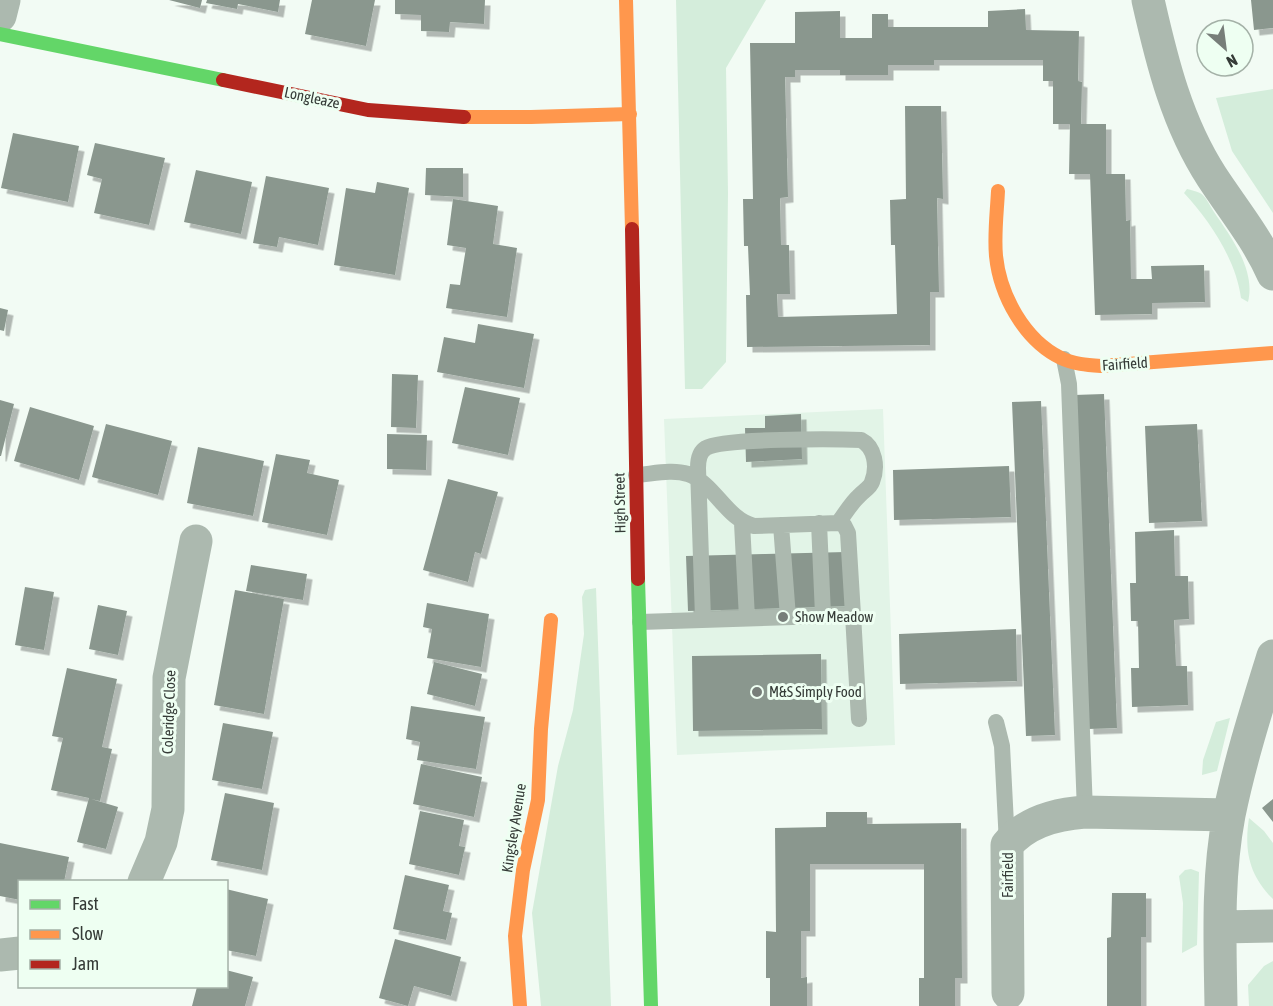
<svg xmlns="http://www.w3.org/2000/svg" width="1273" height="1006" font-family="'Asap Condensed',sans-serif">
	<style>
		.built { fill: #e2f4e7 }
		.green { fill: #d4eddb }
		.building { fill: #8a978e; filter: url(#shadow) }
		.lines { fill: none; stroke-linecap: round; stroke-linejoin: round }
		.lane { stroke: #acb9af; stroke-width: 16 }
		.street { stroke: #acb9af; stroke-width: 33 }
		.fast { stroke: #63d668; stroke-width: 14 }
		.slow { stroke: #ff974d; stroke-width: 14 }
		.jam { stroke: #b3261e; stroke-width: 14 }
		.poi-dot { fill: #777e79; stroke: #eefff2; stroke-width: 2 }
		.labels { text-anchor: middle; stroke-width: 6; stroke-linejoin: round; paint-order: stroke }
		.street-label { font-size: 15px; fill: #353b37; stroke: #eefff2 }
		.poi-label { font-size: 15px; fill: #353b37; stroke: #eefff2; text-anchor: start }
	</style>
	<defs>
		<filter id="shadow"><feDropShadow dx="5.5" dy="5.5" stdDeviation="0" flood-color="#0004"/></filter>
	</defs>
	<rect width="100%" height="100%" fill="#f2fbf4"/>
	<path class="built" d="M883,409L895,745L677,755L664,419Z"/>
	<path class="green" d="M676,0H766L726,68L728,193L726,362L702,389H685Z
		M1273,89V213L1232,151L1216,98Z
		M1187,189C1191,190 1196,191 1200,193C1206,196 1210,206 1214,212C1231,237 1256,270 1248,302L1241,298C1236,260 1210,221 1184,193Z
		M596,588L611,1006H541L532,913L558,766L573,710L584,634L582,597L585,590Z
		M1230,718L1217,771L1202,775L1203,760L1216,722Z
		M1249,818L1264,831L1273,843V899C1249,875 1244,851 1249,818Z
		M1191,869L1199,872L1197,945L1182,953L1183,903L1179,876L1185,870Z
		M1273,961V1006H1249L1248,985L1264,966Z"/>
	<path class="building" d="M169,0H202L200,8Z
		M207,0H280L278,12L238,4L237,9L206,3Z
		M312,0H375L366,46L305,34Z
		M395,0H485L484,24L450,22L449,32L421,31V15L395,14Z
		M1251,0H1273V28L1254,30Z
		M1025,9L1026,30L1079,31L1078,81L1082,82L1081,124H1106V174H1125L1126,221L1130,220L1131,279H1152L1151,266L1204,265L1205,302L1152,303V314L1095,315L1090,174H1069L1070,124H1053V81H1043V60H934V65H888V75H840V70H795V77H785L788,197L780,198L781,245H789L790,294H777L778,317L897,314L895,245H891L890,200L906,199L905,106H941L943,199L937,198L939,292H930V345L747,347L746,295H750L748,246H744L743,199H753L750,43H795V12L840,11V38H872V14H888V27H988V11Z
		M13,133L79,146L68,202L1,188Z
		M95,143L165,158L149,225L94,213L102,179L87,175Z
		M426,168H463V197L425,195Z
		M196,170L252,182L241,234L184,222Z
		M266,176L329,188L318,245L279,237L277,247L253,243Z
		M377,182L409,188L395,275L334,265L346,188L375,193Z
		M453,199L498,206L493,244L517,248L507,317L446,308L450,284L460,285L466,248L447,245Z
		M0,308L8,310L4,331L0,330Z
		M478,324L534,334L524,388L437,372L444,337L475,343Z
		M392,374L418,375L416,428L391,427Z
		M465,387L520,398L508,455L452,443Z
		M1104,394L1117,728L1088,729L1074,395Z
		M0,400L14,404L1,456H0Z
		M1041,401L1055,735L1026,736L1012,402Z
		M30,407L94,426L79,480L14,461Z
		M801,414L802,459L746,462L745,428H765V416Z
		M106,424L172,441L158,495L92,477Z
		M1197,424L1202,521L1149,523L1145,426Z
		M387,434L427,435L426,470L387,469Z
		M198,447L264,461L253,516L187,503Z
		M276,454L310,460L307,473L339,480L327,535L262,522Z
		M1009,466L1011,517L894,520L893,470Z
		M448,479L498,492L481,554L475,552L468,582L423,570Z
		M1174,530L1175,576H1188L1189,619L1174,620L1176,666H1187L1188,705L1132,707L1131,668H1139L1138,621H1131L1130,583H1136L1135,532Z
		M846,552L848,606L688,611L686,556Z
		M251,565L307,574L303,600L246,591Z
		M25,587L54,592L44,650L15,645Z
		M235,590L284,599L264,714L214,705Z
		M427,603L489,614L481,667L427,658L432,629L423,627Z
		M98,605L127,611L118,655L89,649Z
		M1016,629L1017,681L900,684L899,634Z
		M821,654L822,729L693,731L692,656Z
		M434,662L482,674L475,706L427,694Z
		M67,668L117,679L102,747L112,749L100,801L91,799L118,807L106,849L77,842L89,798L51,790L63,738L52,736Z
		M411,706L485,717L476,769L417,760L420,742L406,739Z
		M223,723L273,732L262,789L212,780Z
		M421,764L482,777L474,817L413,804Z
		M225,793L274,803L262,870L211,860Z
		M1273,799V822L1262,808Z
		M420,811L464,820L459,846L465,847L459,875L409,864Z
		M826,812H867V824L961,823L962,978H955V1006H919V978H924V864H810V931H801V978L807,977V1006H770V978H766V931L776,932L775,828L826,827Z
		M0,843L69,857L64,882H20V900L0,896Z
		M405,875L449,885L443,911L452,913L446,940L393,929Z
		M226,889L268,899L256,956L226,950Z
		M1112,893H1146V937H1141V1006H1107V938L1111,937Z
		M395,939L461,957L451,996L414,986L408,1006L379,998Z
		M226,970L253,977L245,1006H192L197,987H226Z"/>
	<g class="lines">
		<path class="lane" d="M1064,359L1069,384L1085,812
			M636,475C652,474 672,469 688,474C715,484 726,519 754,526L838,523L844,525L848,533L853,615L640,622
			M742,523L747,618
			M819,523L823,615
			M781,525L788,617
			M853,615L859,719
			M703,619L698,468C698,461 699,452 706,448C722,438 837,439 861,440C875,447 878,467 872,482C870,488 863,491 859,496C851,503 845,514 838,523
			M996,722L1002,746L1007,844"/>
		<path class="street" d="M1148,0C1162,62 1177,123 1212,177C1233,209 1257,238 1273,274
			M0,16L4,0
			M144,882L161,842L168,809L169,678L196,541
			M1220,927L1273,926
			M0,955L20,953
			M1008,993L1007,845C1026,822 1056,814 1085,812L1229,815
			M1221,1006C1220,942 1217,878 1229,815C1240,761 1257,708 1273,656"/>
		<path class="fast" d="M0,34L223,80
			M638,579L651,1006"/>
		<path class="slow" d="M626,0L632,229
			M464,117H531L630,114
			M998,191C997,212 994,234 996,256C1000,295 1024,340 1061,358C1073,364 1087,365 1101,366L1273,353
			M520,1006L515,936L523,870L538,800L541,729L551,620"/>
		<path class="jam" d="M223,80L368,110L464,117
			M632,229L638,579"/>
	</g>
	<g class="poi-dot">
		<circle cx="783" cy="617" r="6"/>
		<circle cx="757" cy="692" r="6"/>
	</g>
	<g class="labels">
		<g class="street-label">
			<text transform="translate(312 98) rotate(12)" y="5">Longleaze</text>
			<text transform="translate(1125 364) rotate(-4)" y="5">Fairfield</text>
			<text transform="translate(620 503) rotate(-91)" y="5">High Street</text>
			<text transform="translate(169 712) rotate(-88)" y="5">Coleridge Close</text>
			<text transform="translate(514 828) rotate(-81)" y="5">Kingsley Avenue</text>
			<text transform="translate(1008 875) rotate(-90)" y="5">Fairfield</text>
		</g>
		<g class="poi-label">
			<text x="795" y="622">Show Meadow</text>
			<text x="769" y="697">M&amp;S Simply Food</text>
		</g>
	</g>
	<rect x="18" y="880" width="210" height="108" fill="#eefff2" stroke="#a4b1a7" stroke-width="1.5"/>
	<rect x="30" y="900" width="30" height="9" fill="#63d668" stroke="#a4b1a7" stroke-width="1.5"/>
	<text x="72" y="910" font-size="18" fill="#353b37">Fast</text>
	<rect x="30" y="930" width="30" height="9" fill="#ff974d" stroke="#a4b1a7" stroke-width="1.5"/>
	<text x="72" y="940" font-size="18" fill="#353b37">Slow</text>
	<rect x="30" y="960" width="30" height="9" fill="#b3261e" stroke="#a4b1a7" stroke-width="1.5"/>
	<text x="72" y="970" font-size="18" fill="#353b37">Jam</text>
	<g transform="translate(1225 48) rotate(152)"><circle r="28" fill="#eefff2" stroke="#a4b1a7" stroke-width="1.5"/>
	<path d="M0-4.5L10 22L0 15L-10 22Z" fill="#777e79"/>
	<text y="-9" font-size="16" font-weight="bold" text-anchor="middle" fill="#353b37">N</text>
	</g>
</svg>
